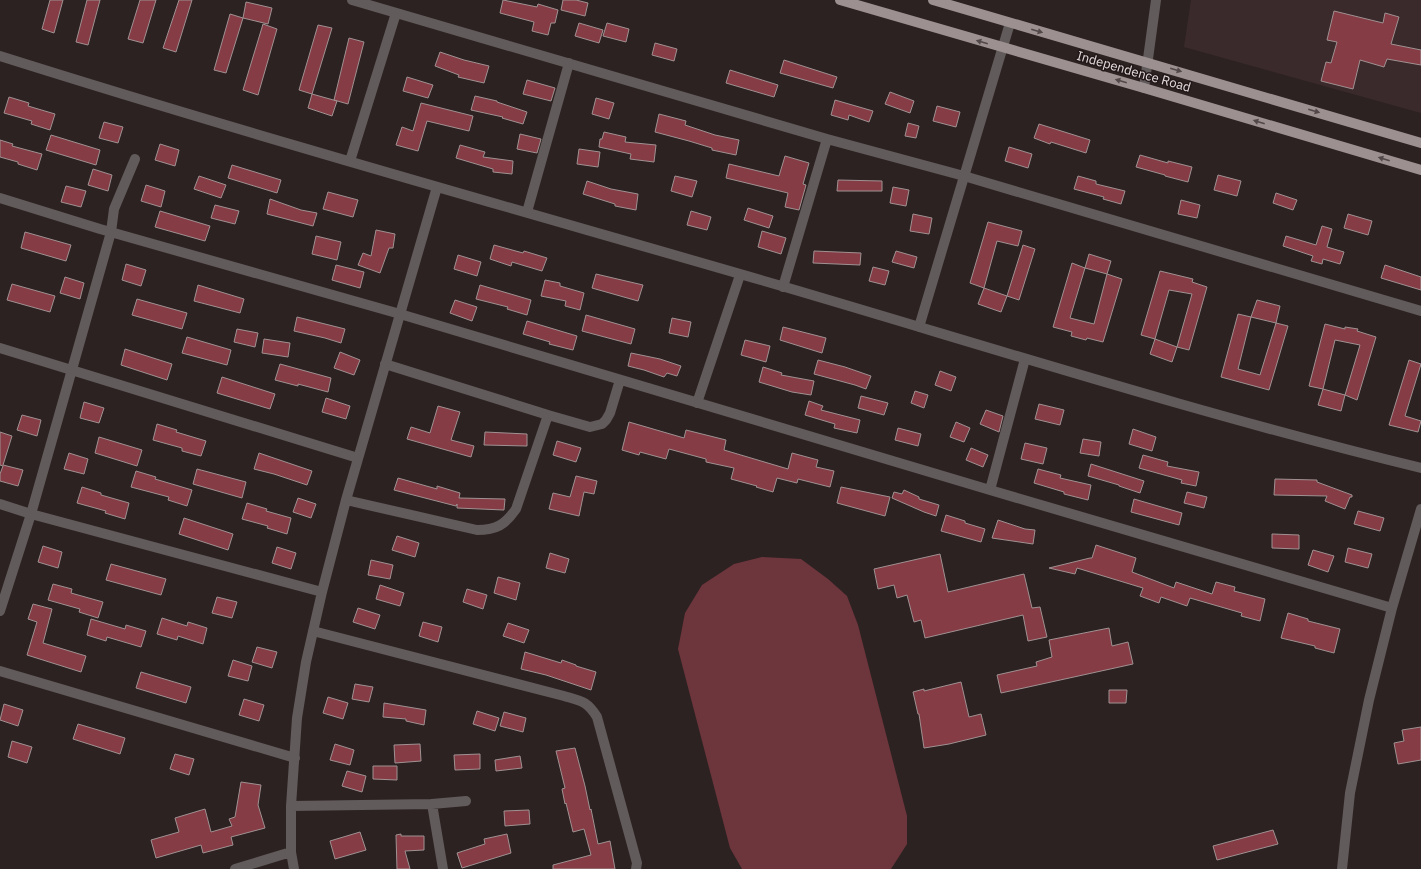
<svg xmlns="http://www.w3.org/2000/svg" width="1421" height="869" font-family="'IBM Plex Sans',sans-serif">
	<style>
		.built { fill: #3b2a2b }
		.green { fill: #6d353c }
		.building { fill: #853c45; stroke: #a09192 }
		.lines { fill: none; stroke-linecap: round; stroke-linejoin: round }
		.minor { stroke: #615b5b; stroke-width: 10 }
		.primary { stroke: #9c9090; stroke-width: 10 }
		.oneway { fill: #534849 }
		.labels { text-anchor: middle; stroke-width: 3; stroke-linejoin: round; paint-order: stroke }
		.street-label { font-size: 13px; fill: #e5dddd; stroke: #231819 }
	</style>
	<rect width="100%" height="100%" fill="#2d2222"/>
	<path class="built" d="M1191,0H1421V113L1184,47Z"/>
	<path class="green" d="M762,557L801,559L828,579L847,596L858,625L907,816V844L891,869H742L730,848L678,649L685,613L702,585L734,564Z"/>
	<path class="building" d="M50,0H63L54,33L42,29Z
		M87,0H100L88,45L76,42Z
		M140,0H156L143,43L128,39Z
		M179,0H192L176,52L163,48Z
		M503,0L537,7L538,4L558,10L555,23H551L548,35L532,31L534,22L500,13Z
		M563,0H576L588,3L585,16L561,10Z
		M246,2L272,8L268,24L243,18Z
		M1334,11L1383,23L1385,13L1399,17L1391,44L1421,50V65L1387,59L1384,67L1360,60L1353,89L1321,81L1326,62L1331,63L1337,42L1327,40Z
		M230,14L243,18L226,73L214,70Z
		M579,23L603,30L599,43L575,36Z
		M607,23L629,29L626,42L603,36Z
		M263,24L277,29L258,95L243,90Z
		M318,25L332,28L312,94L299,90Z
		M349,38L364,42L348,104L334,100Z
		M655,43L677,49L674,61L652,55Z
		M440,52L464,60L489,66L484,83L458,77L459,75L435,66Z
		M784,60L837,77L833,88L780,73Z
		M730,70L778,85L774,97L726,83Z
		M407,77L433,85L428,98L403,91Z
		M527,80L555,88L551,101L523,94Z
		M890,92L914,101L910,113L885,104Z
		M312,94L337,101L332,116L308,108Z
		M475,96L497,101V102L527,112L523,124L502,118L503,117L471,110Z
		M9,97L29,103L28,106L55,114L50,130L31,124L32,121L4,113Z
		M596,98L614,103L609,119L592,114Z
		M835,100L873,111L869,122L849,115L848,120L831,115Z
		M421,103L473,116L469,131L427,121L418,151L396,145L402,127L413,131Z
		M937,106L960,112L956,127L933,121Z
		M659,114L686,121L685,125L715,135L739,140L736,155L712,150V148L689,141L655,132Z
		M104,122L123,127L118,143L99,138Z
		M908,123L919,126L916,138L905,136Z
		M1039,124L1090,140L1086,153L1051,142L1050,144L1034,138Z
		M604,132L626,137L625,142L656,145L654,162L630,159L631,154L599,147L600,139H602Z
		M520,134L541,139L537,153L517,149Z
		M51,135L100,150L96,165L46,150Z
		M0,140L13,144L12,146L42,154L37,170L18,164V162L0,157Z
		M160,144L179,150L175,166L155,160Z
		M460,145L485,152L483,157L513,161L512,174L493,172V169L456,158Z
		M1009,147L1032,154L1028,168L1005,161Z
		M579,149L600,152L598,167L577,164Z
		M1140,155L1168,163V161L1192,167L1188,182L1165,176V175L1136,167Z
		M785,156L809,163L803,184L806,185L799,210L785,207L788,193L726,178L729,164L779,176Z
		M232,165L281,180L277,193L228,178Z
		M93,169L112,175L108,191L88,185Z
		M1218,175L1241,181L1237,196L1214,190Z
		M199,176L226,185L221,198L194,189Z
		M675,176L697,181L692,197L671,191Z
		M1078,176L1096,181V184L1125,191L1121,204L1103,199L1104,197L1074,189Z
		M838,180L882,181V191H837Z
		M587,181L611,189L638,194L636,210L615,206V204L583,194Z
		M146,185L165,191L161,207L141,201Z
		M66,186L86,191L81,207L61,202Z
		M893,187L909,190L906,206L890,203Z
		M328,192L358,200L353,217L323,209Z
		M1276,193L1297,200L1293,210L1273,203Z
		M270,199L301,210L317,213L313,226L267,214Z
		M1181,200L1200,205L1197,218L1178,214Z
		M215,205L239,211L235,224L211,218Z
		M748,208L773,216L769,228L744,220Z
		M160,211L210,226L205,241L155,227Z
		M691,211L711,217L707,230L687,225Z
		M913,214L932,218L929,234L910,231Z
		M1348,214L1372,221L1368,235L1344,228Z
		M988,222L1022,231L1018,246L997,241L984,288L970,283Z
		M1322,226L1332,229L1327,247L1344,252L1340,264L1323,259L1322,264L1311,261L1313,256L1283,246L1286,236L1316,245Z
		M376,230L395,234L393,248H389L380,273L358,265L363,253L371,256Z
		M762,231L786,238L781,254L758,247Z
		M25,232L71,245L66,261L21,248Z
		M316,236L341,242L337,260L312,254Z
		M494,245L523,253L524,251L547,258L542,271L512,262L511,266L490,259Z
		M1023,245L1035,249L1019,300L1007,296Z
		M814,251L861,253L860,265L813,263Z
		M896,251L917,257L914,268L892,262Z
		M1089,254L1111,261L1107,274L1085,268Z
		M458,255L481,262L477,276L454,269Z
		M1072,263L1085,268L1070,318L1094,324L1107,274L1122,279L1103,342L1087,338L1086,340L1071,336L1072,332L1053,327Z
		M126,264L146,270L141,286L122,280Z
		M336,265L364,272L360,288L332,280Z
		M1385,265L1421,277V290L1381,278Z
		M873,267L889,271L885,285L869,281Z
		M1160,271L1193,279L1192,282L1207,287L1189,350L1177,347L1192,294L1169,290L1155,339L1141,335Z
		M596,274L643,285L638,301L592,288Z
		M65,277L84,283L80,299L60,293Z
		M545,280L560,283V286L584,293L580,310L565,306L566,301L541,296Z
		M12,284L55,296L50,312L7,300Z
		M198,285L244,299L240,313L194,301Z
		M480,285L531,300L527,315L507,309L508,307L476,299Z
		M984,288L1007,296L1001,312L978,304Z
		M137,299L187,313L182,329L132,315Z
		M455,300L477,307L472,321L450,313Z
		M1257,300L1280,306L1276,323L1251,317Z
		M1238,314L1251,317L1238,369L1260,375L1276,323L1288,326L1269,390L1221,377Z
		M586,315L635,329L631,344L582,331Z
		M297,317L345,329L341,343L325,338L294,331Z
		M672,318L691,322L688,337L669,333Z
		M527,321L577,336L573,350L549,344L550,342L523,334Z
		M1325,324L1345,329V327L1358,329L1357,331L1376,337L1357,400L1345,395L1360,345L1335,340L1323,389L1309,386Z
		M783,327L826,338L822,353L780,340Z
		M237,329L258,333L255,347L234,342Z
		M187,337L231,350L227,365L182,353Z
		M264,339L290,343L288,357L262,353Z
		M1155,339L1177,347L1172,362L1150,354Z
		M745,340L770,346L766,362L741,355Z
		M125,349L172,364L167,380L121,365Z
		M340,352L360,360L354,375L334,368Z
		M631,353L660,359L681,366L677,376L667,373L664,377L644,370L628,366Z
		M818,360L845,367L871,376L866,389L855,385L814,374Z
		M1409,360L1421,364L1405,416L1421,421L1418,432L1389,425Z
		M280,364L331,378L328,392L298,384V386L275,380Z
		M763,367L782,373L781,375L814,381L811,395L792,392L759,382Z
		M940,371L956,377L951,391L935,385Z
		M222,377L275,394L270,409L217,393Z
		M1323,389L1345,395L1341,411L1318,405Z
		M915,391L928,395L924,408L911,403Z
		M861,396L888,403L884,415L858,408Z
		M326,398L350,406L346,419L322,412Z
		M809,401L823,406L821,410L860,420L857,433L834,428L835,424L805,415Z
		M84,402L104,408L99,423L80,418Z
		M1039,404L1064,410L1060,425L1035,419Z
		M438,406L460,412L451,440L474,446L471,457L407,439L411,427L430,433Z
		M986,410L1003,416L999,432L980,424Z
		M22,415L41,420L37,436L17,430Z
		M629,422L684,438L686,430L726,440L724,450L788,469L792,453L818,460L816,467L834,471L830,487L798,479L797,483L777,478L773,492L756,487L757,486L731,479L734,468L706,462V459L669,449L666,459L640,452L639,455L622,450Z
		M956,422L970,428L964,442L950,437Z
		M157,424L177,430L176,432L206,441L201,456L182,451V448L153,440Z
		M898,428L921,434L918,446L895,440Z
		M1133,429L1156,437L1152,451L1129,444Z
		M0,432L12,436L3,465L23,470L18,486L0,481V474L3,466L0,465Z
		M485,432L527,434V446L484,445Z
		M99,437L142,450L137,466L95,453Z
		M1083,439L1101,442L1099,456L1080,453Z
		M557,441L581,448L576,462L553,455Z
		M1025,443L1047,448L1043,464L1021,459Z
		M971,448L988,455L983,467L966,460Z
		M69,453L88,459L84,474L64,469Z
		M259,453L312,471L307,485L274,474L254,469Z
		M1143,455L1168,462L1167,466L1199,472L1196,486L1181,483L1182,480L1139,468Z
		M1091,464L1144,481L1140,493L1119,486V485L1088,476Z
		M197,469L246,482L242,498L193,484Z
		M1038,469L1061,475L1060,478L1091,485L1088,500L1064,494V492L1034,483Z
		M136,471L156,477L155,479L192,490L187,506L168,500L169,497L131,487Z
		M576,476L597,481L594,494L584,492L579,516L549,509L553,493L570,497Z
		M398,478L437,489V486L460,493L459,498L505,499L504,510L457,508V504L456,506L394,490Z
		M1275,479L1317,480V482L1352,495V497H1350L1345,509L1325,501L1327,496L1274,495Z
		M82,487L101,493V495L129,503L125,519L105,513L106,511L77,503Z
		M841,487L890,497L885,516L837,503Z
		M904,490L919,497V499L939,505L936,516L924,512L892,498L894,492L902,494Z
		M1187,492L1207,497L1204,508L1184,503Z
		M298,498L316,504L311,518L293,512Z
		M1134,499L1182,513L1179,525L1131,512Z
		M247,503L267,509L266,511L291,518L287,534L267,528L268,526L242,519Z
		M1358,511L1384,518L1380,531L1354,524Z
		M946,515L965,521V523L985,529L981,542L941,531Z
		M184,518L233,534L228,550L179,534Z
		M998,520L1025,529L1035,530L1033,544L992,538Z
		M1272,534L1299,535V549L1272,548Z
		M397,536L419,543L415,557L392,550Z
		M1096,545L1136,558L1132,572L1174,588L1176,582L1212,594L1216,582L1235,587L1234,591L1265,599L1260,621L1241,616L1242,613L1190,598L1187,606L1161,597L1159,603L1140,596L1143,588L1077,568L1075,574L1049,568L1090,558H1092Z
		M43,546L62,552L58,568L38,562Z
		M277,547L296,553L291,569L272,563Z
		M1348,548L1372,554L1368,568L1345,562Z
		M1313,550L1334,556L1328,572L1308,565Z
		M550,553L569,559L565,573L546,568Z
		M940,554L948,592L1024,574L1032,608L1040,607L1047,637L1028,641L1023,615L925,638L921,620L914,622L907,595L897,598L894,585L878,589L874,569Z
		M371,560L393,565L390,579L368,575Z
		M111,564L166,579L161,595L106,580Z
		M498,577L520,583L516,600L494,593Z
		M53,584L72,589L71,593L103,602L98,618L79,612L80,609L48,600Z
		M380,585L404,593L400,606L376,599Z
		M467,589L487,595L483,609L463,602Z
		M217,597L237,602L232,618L212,613Z
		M33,604L52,609L43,643L86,656L81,672L27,655L37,622L28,619Z
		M358,608L380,615L375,629L353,622Z
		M1288,613L1308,619V621L1340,629L1334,653L1315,648V646L1281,638Z
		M162,618L187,626L188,622L207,628L203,644L178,636L177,640L157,634Z
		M91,619L125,629L126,625L146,631L141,647L107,637L106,641L87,635Z
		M423,622L442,627L438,642L419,636Z
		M508,623L529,630L524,643L503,636Z
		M1109,628L1112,646L1128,642L1133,664L1001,693L997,675L1037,666L1036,662L1052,657L1049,640Z
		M257,647L277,652L272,668L252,662Z
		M525,652L561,663L562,660L576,665V666L596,672L591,690L546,675L521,669Z
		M233,660L252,666L248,681L228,676Z
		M141,672L191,687L186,703L136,688Z
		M961,682L969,717L981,714L986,735L949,744L924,748L919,714H918L913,692L924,689V691Z
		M355,684L373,687L369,702L352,699Z
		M1109,690H1127L1126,703H1109Z
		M328,697L348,703L343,719L323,713Z
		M244,699L264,705L259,721L239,715Z
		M384,703L426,710L424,725L406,721V719L383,717Z
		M4,704L23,710L18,726L0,720Z
		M477,711L499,718L495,731L473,724Z
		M504,712L526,718L523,732L500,726Z
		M78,724L125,738L120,754L73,739Z
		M1421,727V760L1398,764L1394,743L1404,741L1402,730Z
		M12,741L32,747L27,763L8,757Z
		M335,744L354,750L350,765L330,760Z
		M420,744L421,761L395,763L394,745Z
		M575,748L585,786L590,810L591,809L598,844L610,841L615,869H553V865L591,855L584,829L573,832L566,803L565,804L562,789L565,788L556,751Z
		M175,754L194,759L189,775L170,769Z
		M480,754V769L455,770L454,755Z
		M520,756L522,768L496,771L495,760Z
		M373,766H397V780L373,779Z
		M347,771L366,776L362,792L342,786Z
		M241,782L261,785L258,805L265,828L231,837L233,845L203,853L201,845L156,858L151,840L179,832L175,818L205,809L211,832L232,826L229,819L235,817Z
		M529,810L530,824L505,826L504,811Z
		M1273,830L1278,844L1217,860L1213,846Z
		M360,832L366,850L335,859L330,841Z
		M401,834V836H424V850L405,851L410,869H397L396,835Z
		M507,834L511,853L462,868L457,853L485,844L484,839Z"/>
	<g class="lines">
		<path class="minor" d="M352,0L827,139L964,176L1421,311
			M0,56C260,138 523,211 785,287C996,349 1207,416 1421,468
			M1144,88L1156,0
			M350,161L396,13
			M0,198L100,229L400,314L990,490L1392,608
			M527,212L569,63
			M783,287L827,139
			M919,327L1010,23
			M0,348L358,458
			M385,364L548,415L590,427L602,424L606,420L610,413L620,380
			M697,403L740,275
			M990,490L1025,359
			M346,500L477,530C496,530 505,525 516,509L548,415
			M0,504L31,514L322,592
			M0,611L31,514L111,232L114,209L135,159
			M313,631L564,696C581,701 587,701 597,717L637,863L636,869
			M0,671L295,758
			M432,804L443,869
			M291,806L432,804L466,801
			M235,869L291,852
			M294,869L291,852V806L297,718L306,662L322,592L346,500L437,187
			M1342,869L1350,793L1369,700L1392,608L1421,509"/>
		<path class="primary" d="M840,0L1144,88L1421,170
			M933,0L1421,143"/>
	</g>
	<defs><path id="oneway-solid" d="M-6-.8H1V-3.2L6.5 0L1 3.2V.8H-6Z"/></defs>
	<g class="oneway">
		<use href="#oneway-solid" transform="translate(1037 31) rotate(16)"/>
		<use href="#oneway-solid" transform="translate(982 42) rotate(-164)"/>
		<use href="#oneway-solid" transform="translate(1176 70) rotate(16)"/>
		<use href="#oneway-solid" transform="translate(1121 81) rotate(-164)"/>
		<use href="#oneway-solid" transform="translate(1314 111) rotate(16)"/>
		<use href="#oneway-solid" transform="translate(1259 122) rotate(-163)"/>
		<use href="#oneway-solid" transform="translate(1384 159) rotate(-163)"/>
	</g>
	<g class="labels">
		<g class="street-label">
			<text transform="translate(1134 71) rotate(16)" y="5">Independence Road</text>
		</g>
	</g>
</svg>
